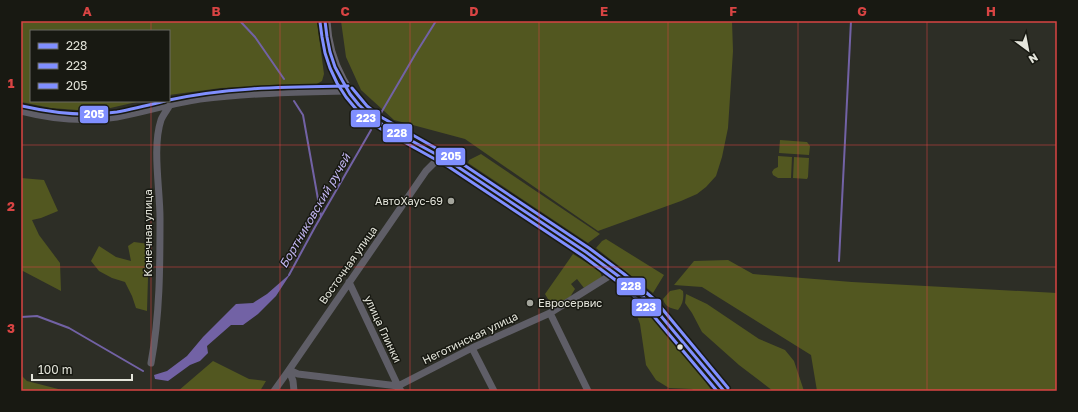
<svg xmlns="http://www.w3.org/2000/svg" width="1078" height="412" font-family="'Golos Text',sans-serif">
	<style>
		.green { fill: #525720 }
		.water { fill: #7262a5 }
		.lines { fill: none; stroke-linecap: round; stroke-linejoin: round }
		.stream { stroke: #7262a5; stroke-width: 2 }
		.street { stroke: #5f5e67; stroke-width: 7 }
		.primary { stroke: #68656f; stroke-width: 11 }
		.bus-1-casing { stroke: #181912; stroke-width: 6 }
		.bus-2-casing { stroke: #181912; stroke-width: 6 }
		.bus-3-casing { stroke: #181912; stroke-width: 6 }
		.bus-1 { stroke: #808fff; stroke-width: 3 }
		.bus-2 { stroke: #808fff; stroke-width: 3 }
		.bus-3 { stroke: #808fff; stroke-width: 3 }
		.grid { fill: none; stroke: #d84443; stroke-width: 1; stroke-opacity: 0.55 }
		.poi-dot { fill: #a4a59c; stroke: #181912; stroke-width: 1.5 }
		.bus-dot { fill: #e4e5db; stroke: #181912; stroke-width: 1.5 }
		.labels { text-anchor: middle; stroke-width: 3; stroke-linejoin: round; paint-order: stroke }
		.poi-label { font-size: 11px; fill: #e4e5db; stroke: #181912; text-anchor: end }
		.street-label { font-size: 11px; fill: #e4e5db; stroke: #181912 }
		.water-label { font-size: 12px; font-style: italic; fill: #c2b6f3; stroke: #181912 }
		.line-badge { stroke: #181912; stroke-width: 1.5 }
		.badge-label { font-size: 11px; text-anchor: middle; font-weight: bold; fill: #fff }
		.neatline { fill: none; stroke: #d84443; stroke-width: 1.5 }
		.grid-label { font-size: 13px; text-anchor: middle; font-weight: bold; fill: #d84443 }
	</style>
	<rect width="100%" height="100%" fill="#2d2e26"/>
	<path class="green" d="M21,21H317L324,74L322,81L315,85L221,88L169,95V31H31V101H141L106,109L77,110L51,108L21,102Z
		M341,21H732L733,51L728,128L722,157L716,176L706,187L697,194L681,201L598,231L465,139L394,120L361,90L346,57Z
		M780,140L807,142L810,146L809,155L779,153Z
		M481,154L600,234L588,243L468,163L469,160Z
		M778,156L792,157L791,178H778L773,175L772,172L774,169L778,167Z
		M794,157L809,158L808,177L807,179L793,178Z
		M21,178L44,180L58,211L41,218L32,220L39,235L60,263L61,291L21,270Z
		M606,239L664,275L653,293L596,248L602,241Z
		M134,242L149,244L147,311L136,308L132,296L125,282L112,278L99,271L91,261L99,246L116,257L131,261L128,246Z
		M573,254L600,271L602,277L584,288L577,279L571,284L575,289L570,297L552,306L545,294Z
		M728,260L753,274L852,282L1057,293V391H817L811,355L702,287L674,285L694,261Z
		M680,289L683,291C684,298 683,304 678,310C670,308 665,307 663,299L670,291Z
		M686,294L707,304L759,339L785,350L794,361L804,391H773L739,365L702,332L692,313L685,303Z
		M635,296L687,355L712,391H694L692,389L669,388L656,380L646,365L640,324L631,300Z
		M213,361L249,379L266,381L260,391H178Z
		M21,375L27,381L66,391H21Z"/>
	<path class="water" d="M291,273L276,296L258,314L243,325H231L207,346L208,353L200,361L190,365L168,381L155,379L154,375L167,371L187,356L203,337L236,304L253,303L267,294Z"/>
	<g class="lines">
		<path class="stream" d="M240,21L255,37L284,79
			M294,101L303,115L321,216
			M381,113L416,53L436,21
			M839,261L851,21
			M289,275L315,227L371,130
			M21,317L37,316L69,328L143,371"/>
		<path class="street" d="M21,111C52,119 85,122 117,117C145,112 172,103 200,99C249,93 299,92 348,91
			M349,282L398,386V389
			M550,313L588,391
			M472,348L494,391
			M151,363C160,315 160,266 160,218C160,189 152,147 161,120C163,115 167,110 170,105
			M398,386L472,348L550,313L614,273
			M274,391L289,370L298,374L398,386L401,391
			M294,391L293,381L289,370L426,171L441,156"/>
		<path class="primary" d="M325,21C327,63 348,103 383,125L452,163L586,252L621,278L650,303L724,391"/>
		<defs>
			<path id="bus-1" d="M325,21L327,37L330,52L335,67L342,80L350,94L359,105L371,116L383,125L452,163L586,252L621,278L650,303L724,391"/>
			<path id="bus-2" d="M320,22L322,37L325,53L330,68L337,83L346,97L356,109L367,120L381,129L449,167L583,256L618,282L646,307L717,391"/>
			<path id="bus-3" d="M352,88L367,106L381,117L455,159L589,248L624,274L654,299L728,388
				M169,100C227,87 288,87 348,86
				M22,106C53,113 85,117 117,112C133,109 149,105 165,101"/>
		</defs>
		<use href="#bus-1" class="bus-1-casing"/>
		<use href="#bus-2" class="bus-2-casing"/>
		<use href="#bus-3" class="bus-3-casing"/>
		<use href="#bus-1" class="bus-1"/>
		<use href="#bus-2" class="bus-2"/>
		<use href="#bus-3" class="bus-3"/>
	</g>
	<path class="grid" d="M151,21V31M280,21V391M410,21V391M539,21V391M668,21V391M798,21V391M927,21V391M151,101V391M21,145H1057M21,267H1057"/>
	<g class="poi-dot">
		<circle cx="451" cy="201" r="4"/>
		<circle cx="530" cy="303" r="4"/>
	</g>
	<circle class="bus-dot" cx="680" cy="347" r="3.5"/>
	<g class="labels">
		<g class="poi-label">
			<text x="443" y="205">АвтоХаус-69</text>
			<text x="538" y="307" text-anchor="start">Евросервис</text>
		</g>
		<g class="street-label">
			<text transform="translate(148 233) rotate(-90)" y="4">Конечная улица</text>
			<text transform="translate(348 265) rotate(-55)" y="4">Восточная улица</text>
			<text transform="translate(383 329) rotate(65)" y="4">улица Глинки</text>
			<text transform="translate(470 338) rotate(-26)" y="4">Неготинская улица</text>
		</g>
		<g class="water-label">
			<text transform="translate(315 211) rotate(-60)" y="4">Бортниковский ручей</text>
		</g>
	</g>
	<g class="line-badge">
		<rect x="79" y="105" width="30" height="19" rx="4" fill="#808fff"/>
		<rect x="350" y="109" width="31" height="19" rx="4" fill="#808fff"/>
		<rect x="382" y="123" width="31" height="20" rx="4" fill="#808fff"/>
		<rect x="435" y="147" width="31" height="19" rx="4" fill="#808fff"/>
		<rect x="616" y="277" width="30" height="19" rx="4" fill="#808fff"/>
		<rect x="631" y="298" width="31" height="19" rx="4" fill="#808fff"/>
	</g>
	<g class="badge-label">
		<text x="94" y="118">205</text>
		<text x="366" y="122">223</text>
		<text x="397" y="137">228</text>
		<text x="451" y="160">205</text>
		<text x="631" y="290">228</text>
		<text x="646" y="311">223</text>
	</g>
	<rect width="1078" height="412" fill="none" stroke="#181912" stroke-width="44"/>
	<rect x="30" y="30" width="140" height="72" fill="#181912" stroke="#6a6b62"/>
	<rect x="38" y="43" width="20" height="6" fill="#808fff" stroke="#6a6b62"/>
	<text x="66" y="50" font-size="12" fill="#e4e5db">228</text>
	<rect x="38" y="63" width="20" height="6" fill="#808fff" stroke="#6a6b62"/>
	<text x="66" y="70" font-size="12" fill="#e4e5db">223</text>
	<rect x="38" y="83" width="20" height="6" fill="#808fff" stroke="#6a6b62"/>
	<text x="66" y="90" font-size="12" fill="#e4e5db">205</text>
	<g transform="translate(1028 50) rotate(148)" stroke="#181912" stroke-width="3" paint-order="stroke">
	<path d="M0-3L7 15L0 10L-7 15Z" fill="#e4e5db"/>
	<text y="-6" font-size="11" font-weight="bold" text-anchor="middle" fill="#e4e5db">N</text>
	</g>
	<path d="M32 374v6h100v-6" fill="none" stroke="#e4e5db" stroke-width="2"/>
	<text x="38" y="374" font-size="12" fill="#e4e5db" stroke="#181912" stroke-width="3" paint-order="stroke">100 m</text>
	<rect x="22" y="22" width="1034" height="368" class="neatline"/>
	<g class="grid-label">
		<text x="87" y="16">A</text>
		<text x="216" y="16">B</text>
		<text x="345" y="16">C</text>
		<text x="474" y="16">D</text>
		<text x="604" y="16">E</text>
		<text x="733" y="16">F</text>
		<text x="862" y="16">G</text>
		<text x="991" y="16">H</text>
		<text x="11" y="88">1</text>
		<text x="11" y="211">2</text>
		<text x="11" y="333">3</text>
	</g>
</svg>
